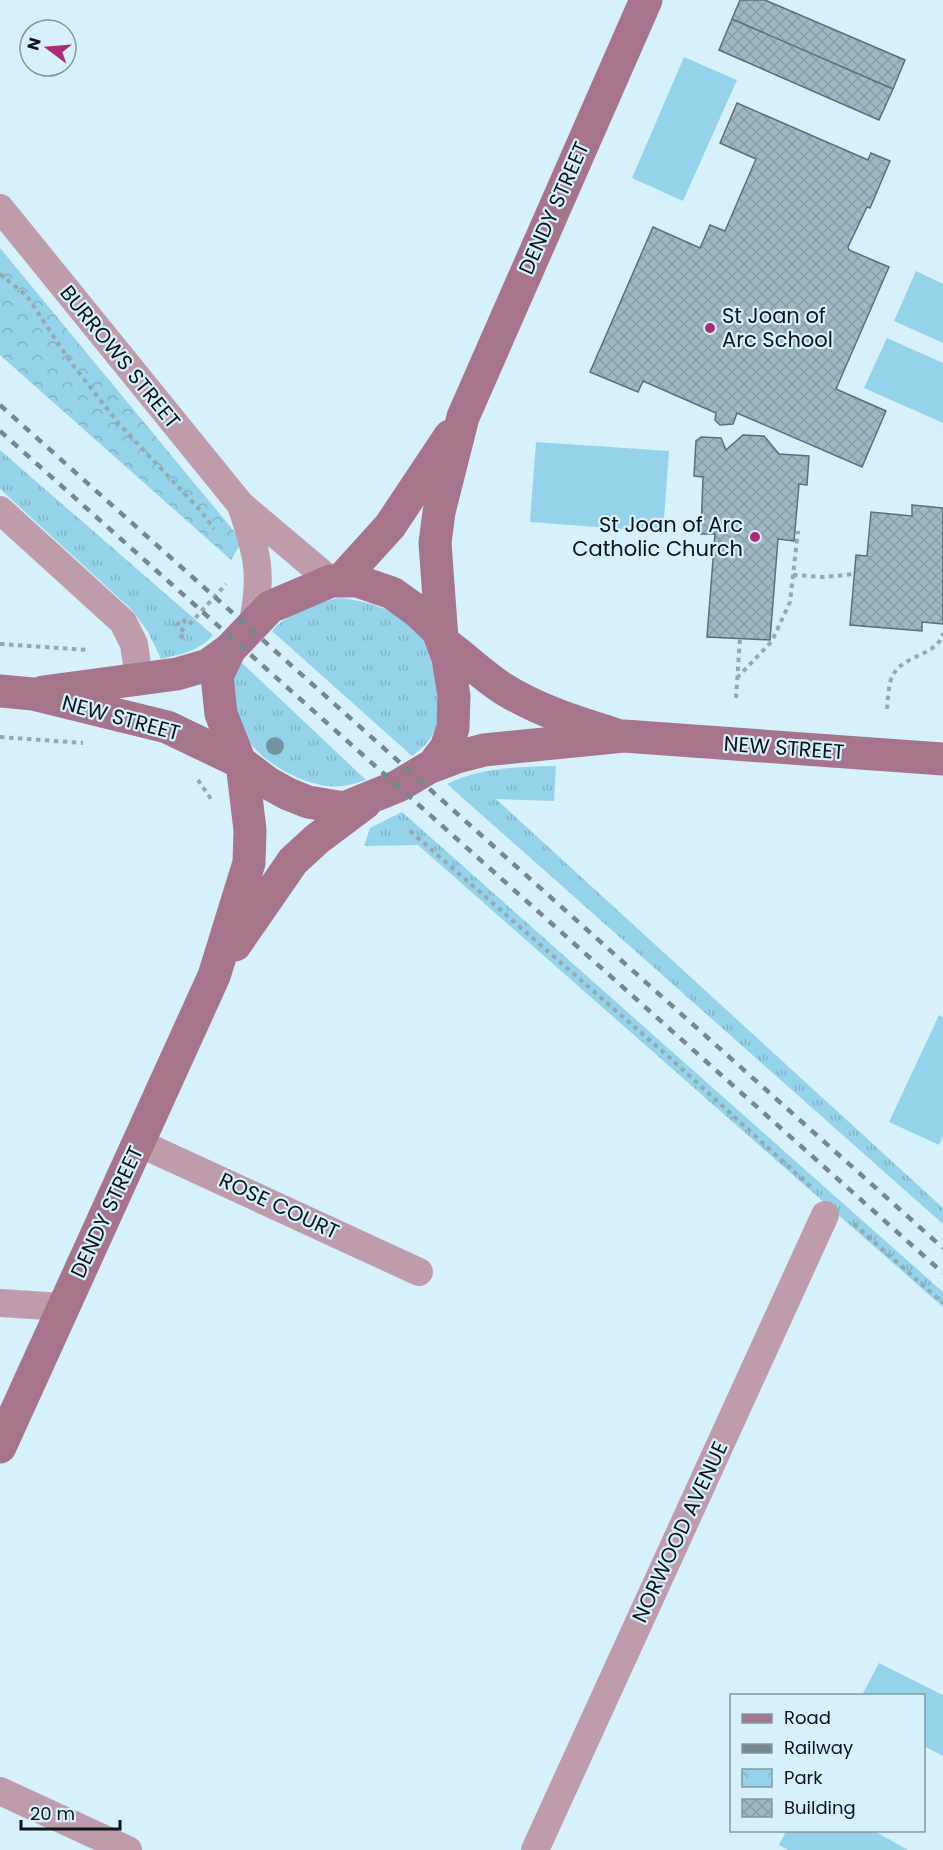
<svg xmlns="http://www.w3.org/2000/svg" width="943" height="1850" font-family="Poppins,sans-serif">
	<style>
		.grass { fill: url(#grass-tufts) }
		.park { fill: url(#park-crowns) }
		.pitch { fill: #95d3ea }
		.building { fill: url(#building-cross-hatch); stroke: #587079; stroke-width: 1.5 }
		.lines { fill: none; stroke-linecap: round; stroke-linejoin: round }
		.path { stroke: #94a9b2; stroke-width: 4; stroke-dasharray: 4.5 4.5; stroke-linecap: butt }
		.street { stroke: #bf9cac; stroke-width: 28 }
		.secondary { stroke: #a6758c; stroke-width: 33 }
		.rail { stroke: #75888f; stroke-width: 4.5; stroke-dasharray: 8 8; stroke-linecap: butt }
		.tree { fill: #7094a1 }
		.poi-dot { fill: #ad2c78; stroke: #d6f1fc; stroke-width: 2 }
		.labels { text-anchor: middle; stroke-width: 4.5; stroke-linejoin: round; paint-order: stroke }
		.street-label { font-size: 21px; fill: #0b1519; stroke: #d6f1fc }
		.poi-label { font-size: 21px; fill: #0b1519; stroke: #d6f1fc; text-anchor: start }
	</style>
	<defs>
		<pattern id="grass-tufts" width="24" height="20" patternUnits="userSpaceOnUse" patternTransform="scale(1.5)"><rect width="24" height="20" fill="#95d3ea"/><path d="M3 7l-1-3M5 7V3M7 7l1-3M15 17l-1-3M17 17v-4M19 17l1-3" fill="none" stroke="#7fb4c8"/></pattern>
		<pattern id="park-crowns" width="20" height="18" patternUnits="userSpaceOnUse" patternTransform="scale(1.5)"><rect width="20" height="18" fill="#95d3ea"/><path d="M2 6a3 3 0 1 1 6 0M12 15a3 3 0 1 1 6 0" fill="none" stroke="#7fb4c8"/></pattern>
		<pattern id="building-cross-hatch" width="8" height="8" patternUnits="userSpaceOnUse" patternTransform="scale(1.5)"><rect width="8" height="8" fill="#9fb9c3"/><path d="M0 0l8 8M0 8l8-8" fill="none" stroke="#889ea7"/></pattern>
	</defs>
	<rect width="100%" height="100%" fill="#d6f1fc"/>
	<path class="grass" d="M0,450L213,635C198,652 181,654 161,659L148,632L132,610L0,489Z
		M338,598C371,600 418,617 432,650C438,666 438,680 438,696C439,725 437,738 412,756L272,631C289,612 314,604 338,598Z
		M242,663L366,780C358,782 351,785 343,786C312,790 269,767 250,743C243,733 239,720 236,709C230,692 229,676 242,663Z
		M556,766L554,801L496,799L943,1208V1224L447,784C482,767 518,767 556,766Z
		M402,812L943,1292V1307L418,845L364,846L370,828Z"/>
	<path class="park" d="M0,248L233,530L241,543L231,560L0,355Z"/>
	<path class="pitch" d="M684,57L737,80L683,201L632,178Z
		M916,271L943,284V343L894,321Z
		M887,338L943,363V423L864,388Z
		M536,442L669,451L663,532L530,522Z
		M939,1015L943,1017V1136L939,1145L889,1122Z
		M879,1663L943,1695V1756L924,1746V1696L862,1695Z
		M874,1831L908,1850H788L779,1845L786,1831Z"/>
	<path class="building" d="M740,0H765L905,60L893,89L732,19Z
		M732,19L893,89L879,120L719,50Z
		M737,103L868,160L871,153L890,161L870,208L867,207L848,247L849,250L889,267L836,389L886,411L862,467L737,413L733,424L720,425L715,420L716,413L643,381L638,392L590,372L653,227L700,248L710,225L725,231L756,159L720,143Z
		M743,435L764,436L779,454L809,456L807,485L799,484L794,541L778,539L770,640L707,637L715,534H701L703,477L694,476L696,441L701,437L721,438L726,450Z
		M912,505L943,508V624L922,622V631L850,625L856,555L867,556L871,512L912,516Z"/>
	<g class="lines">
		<path class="path" d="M0,274L27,296L69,360L119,424L200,510L214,529
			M793,575L824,577L855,574
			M180,638L185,632L177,625L182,619L189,625L226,584
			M0,644L88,650
			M737,678L772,641L790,602L798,531
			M736,698L740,638
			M887,709C888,699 888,684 893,675C904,654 938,656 943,633
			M0,737L83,743
			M198,780L211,799
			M410,831L670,1058L812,1188
			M854,1224L943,1303"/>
		<path class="street" d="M0,208L241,505L331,581
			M241,505C257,553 263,572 253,622
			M0,510L123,622L134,644L139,679
			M139,1143L419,1272
			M0,1303L63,1307
			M0,1791L128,1850
			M535,1850L825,1215"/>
		<path class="secondary" d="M341,580L390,526L450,436
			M442,639L435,543L439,512L463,417L646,0
			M443,642C463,656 481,674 502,688C537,710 575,722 614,734
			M0,691L33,694L167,727L240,762L268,783L288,794L308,802L344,808L398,786L433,765L446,748L453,728L454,696L448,658L438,631L417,611L392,593L357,581H331L270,607L230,649L217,676L221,714L240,762
			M43,692L177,674L208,665L230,649
			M428,768L457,757L484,750L624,736L943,759
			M235,945L293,861L317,839L365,803
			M0,1447L214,976L249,863L250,830L242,763"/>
		<path class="rail" d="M0,405L943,1248
			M0,431L943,1273"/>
	</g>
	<circle class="tree" cx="275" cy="746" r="9"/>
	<g class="poi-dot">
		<circle cx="710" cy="328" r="6"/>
		<circle cx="755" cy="537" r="6"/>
	</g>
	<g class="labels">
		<g class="street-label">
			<text transform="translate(554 208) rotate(-66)" y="7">DENDY STREET</text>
			<text transform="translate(120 357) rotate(51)" y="7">BURROWS STREET</text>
			<text transform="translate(121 718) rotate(15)" y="7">NEW STREET</text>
			<text transform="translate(784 748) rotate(4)" y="7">NEW STREET</text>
			<text transform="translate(279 1206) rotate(25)" y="7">ROSE COURT</text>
			<text transform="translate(107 1212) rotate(-65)" y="7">DENDY STREET</text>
			<text transform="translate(680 1532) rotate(-65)" y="7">NORWOOD AVENUE</text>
		</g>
		<g class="poi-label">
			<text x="722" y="323">St Joan of<tspan x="722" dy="24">Arc School</tspan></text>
			<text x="743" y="532" text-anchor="end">St Joan of Arc<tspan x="743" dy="24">Catholic Church</tspan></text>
		</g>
	</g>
	<rect x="730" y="1694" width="195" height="138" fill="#d6f1fc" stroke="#8599a1" stroke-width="1.5"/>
	<rect x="742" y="1714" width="30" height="9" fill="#a6758c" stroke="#8599a1" stroke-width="1.5"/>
	<text x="784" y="1724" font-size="18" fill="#0b1519">Road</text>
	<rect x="742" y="1744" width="30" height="9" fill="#75888f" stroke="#8599a1" stroke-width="1.5"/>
	<text x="784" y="1754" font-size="18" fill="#0b1519">Railway</text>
	<rect x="742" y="1769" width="30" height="18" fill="url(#park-crowns)" stroke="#8599a1" stroke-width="1.5"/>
	<text x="784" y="1784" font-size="18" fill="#0b1519">Park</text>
	<rect x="742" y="1799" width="30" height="18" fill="url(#building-cross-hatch)" stroke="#8599a1" stroke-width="1.5"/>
	<text x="784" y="1814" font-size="18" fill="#0b1519">Building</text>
	<g transform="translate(48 48) rotate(286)"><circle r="28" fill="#d6f1fc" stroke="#8599a1" stroke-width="1.5"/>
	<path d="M0-4.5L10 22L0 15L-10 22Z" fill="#ad2c78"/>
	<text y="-9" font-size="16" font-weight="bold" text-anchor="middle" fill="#0b1519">N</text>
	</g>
	<path d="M21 1820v9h99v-9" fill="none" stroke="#0b1519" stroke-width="3"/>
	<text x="30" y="1820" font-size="18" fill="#0b1519" stroke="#d6f1fc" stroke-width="4.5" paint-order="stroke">20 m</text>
</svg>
